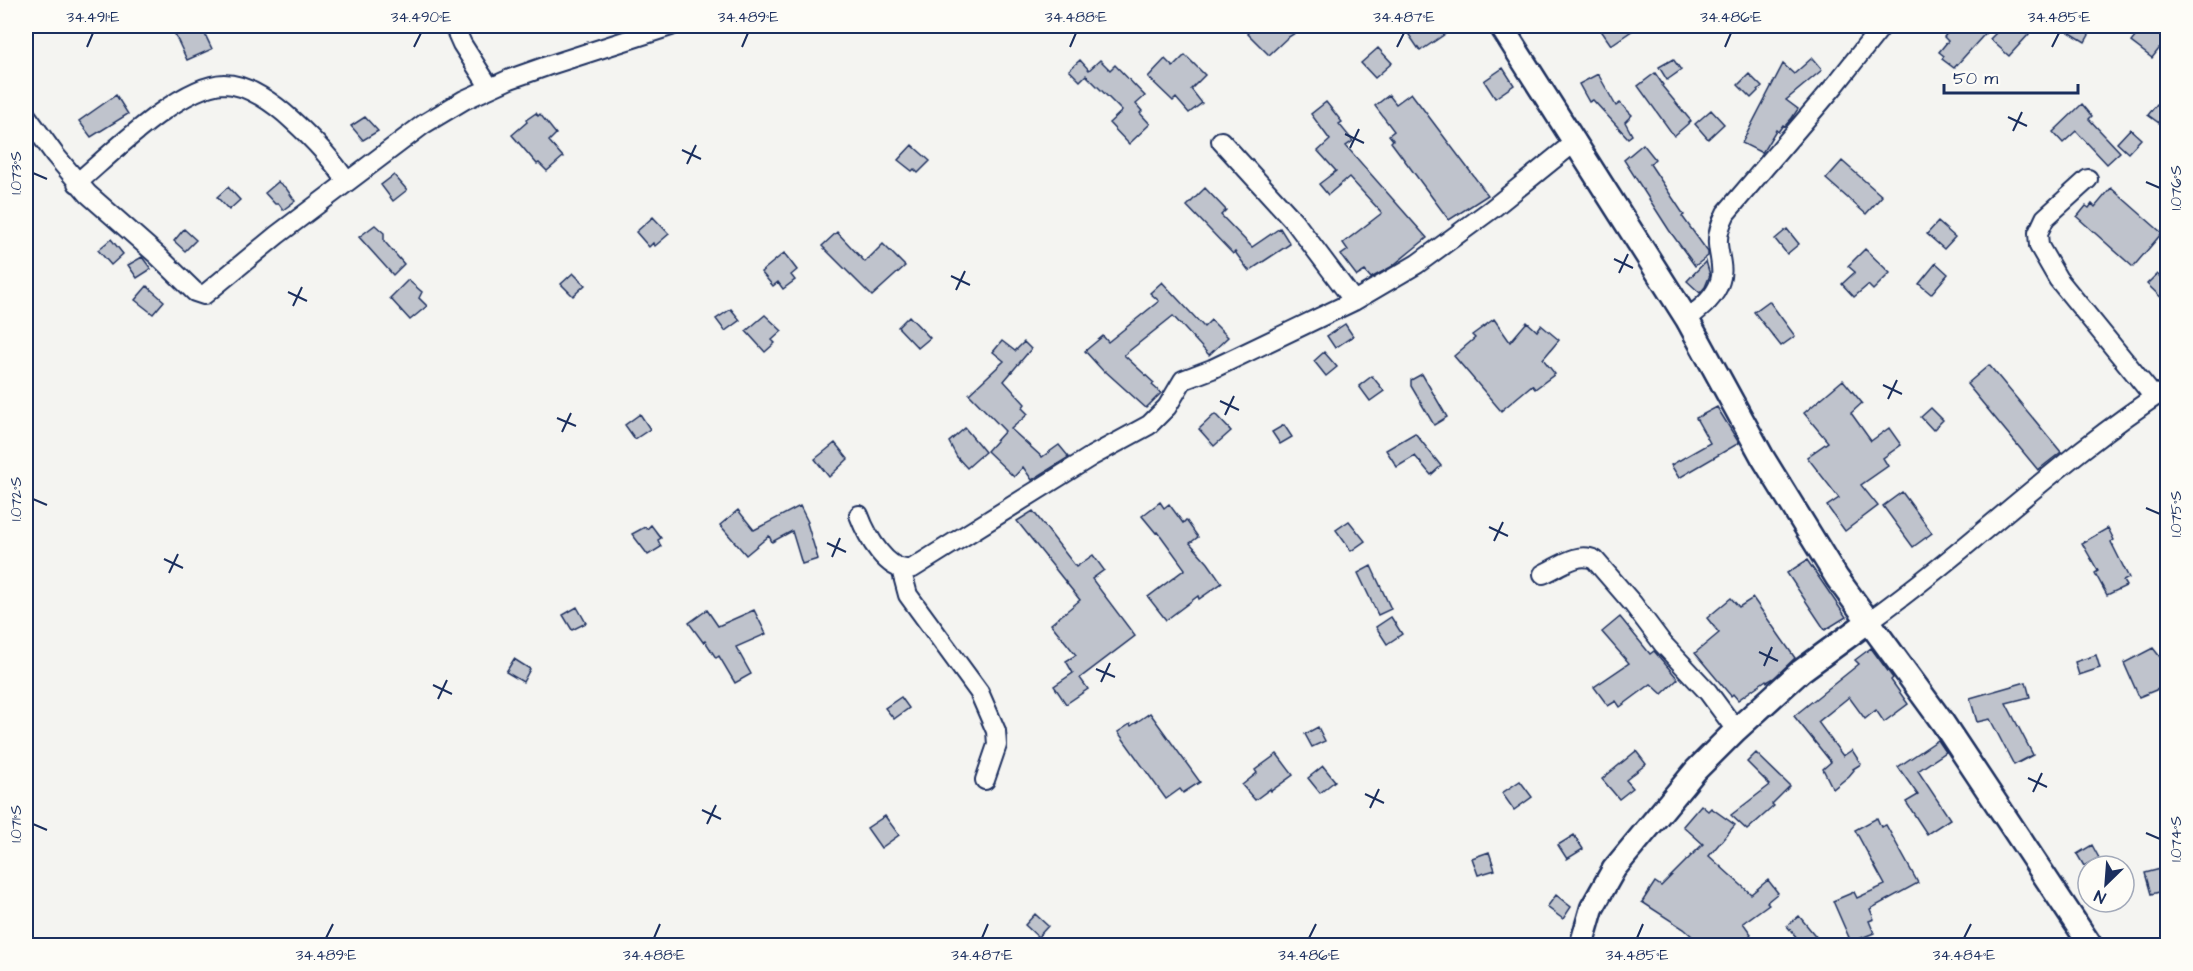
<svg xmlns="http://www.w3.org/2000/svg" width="2193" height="971" font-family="'Architects Daughter',sans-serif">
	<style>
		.building { fill: #bfc3cc; stroke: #1b2f5e; stroke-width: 1.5 }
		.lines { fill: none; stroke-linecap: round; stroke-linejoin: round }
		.minor-casing { stroke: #1b2f5e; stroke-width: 22 }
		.tertiary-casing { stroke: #1b2f5e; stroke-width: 27 }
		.minor { stroke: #fdfcf7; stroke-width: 18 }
		.tertiary { stroke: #fdfcf7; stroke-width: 22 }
		.ticks { fill: none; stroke: #1b2f5e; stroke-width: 2 }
		.neatline { fill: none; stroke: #1b2f5e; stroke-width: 2 }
		.ticks-label { font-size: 15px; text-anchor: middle; fill: #1b2f5e }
	</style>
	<rect width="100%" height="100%" fill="#f4f4f1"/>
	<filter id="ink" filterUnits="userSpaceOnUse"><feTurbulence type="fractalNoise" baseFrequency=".0167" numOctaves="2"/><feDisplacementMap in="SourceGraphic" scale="12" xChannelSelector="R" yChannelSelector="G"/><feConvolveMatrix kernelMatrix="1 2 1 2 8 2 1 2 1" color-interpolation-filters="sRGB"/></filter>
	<g filter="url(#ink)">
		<path class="building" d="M171,26H201L212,49L187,60Z
			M1255,26H1306L1287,38L1269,55L1247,33Z
			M1403,26H1457L1420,51Z
			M1598,26H1639L1611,45Z
			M1953,26H1992L1954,68L1942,59L1944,56L1939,52L1948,41L1944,37Z
			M2003,26H2019L2029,34L2009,56L1990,39Z
			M2059,26H2094L2085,42Z
			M2144,26H2148L2166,40L2152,58L2131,42Z
			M1378,48L1392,63L1375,78L1361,63Z
			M1185,55L1205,75L1191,89L1202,103L1189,113L1176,98L1173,101L1148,77L1165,59L1173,67Z
			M1812,58L1822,70L1786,100L1798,109L1792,118L1785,126L1783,125L1778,132L1776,130L1762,153L1742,143L1783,64L1794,74Z
			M1673,59L1681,70L1667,80L1659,67Z
			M1080,60L1089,70L1100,60L1110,70L1115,65L1145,96L1136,104L1142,111L1140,113L1150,124L1129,144L1109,123L1122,111L1086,75L1080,81L1069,70Z
			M1503,68L1514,85L1495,98L1484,81Z
			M1655,73L1663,85L1662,86L1691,121L1674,136L1638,86Z
			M1598,74L1616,106L1620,103L1632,115L1625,122L1632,135L1628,138L1593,100L1589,102L1579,84Z
			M1749,74L1762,87L1751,98L1738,85Z
			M1411,93L1488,195L1449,220L1391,142L1393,140L1389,135L1394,131L1375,106L1389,95L1396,104Z
			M116,95L128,114L91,137L79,121Z
			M1326,102L1342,122L1339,124L1353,141L1346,146L1427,238L1391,267L1371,278L1365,271L1357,276L1341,255L1348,250L1343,243L1382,213L1349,177L1328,195L1319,184L1336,171L1318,151L1330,140L1311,114Z
			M2082,104L2092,116L2089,119L2120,152L2107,164L2076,131L2063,143L2053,132Z
			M2157,104L2168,112L2159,123L2148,115Z
			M1711,110L1724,124L1708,139L1695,124Z
			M536,113L538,116L540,114L556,134L549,141L563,157L547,171L539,163L537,164L512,135L527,122L526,120Z
			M365,117L378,131L363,140L351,126Z
			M2130,129L2141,139L2128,153L2117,143Z
			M1643,144L1655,159L1650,164L1684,215L1682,216L1708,252V256L1695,266L1669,230L1624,160Z
			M912,145L930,161L918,173L914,169L912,171L898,160Z
			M1842,161L1882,196L1866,214L1826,179Z
			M394,175L407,190L393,201L381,185Z
			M278,182L286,188L295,201L283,210L279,204H275L265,193Z
			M228,187L240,200L229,210L217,197Z
			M1205,188L1226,210L1221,215L1252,247L1280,228L1290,244L1249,271L1235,252L1233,254L1187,206Z
			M2111,188L2162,233L2133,267L2077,217L2086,206L2089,208L2092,204L2095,207Z
			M653,217L669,234L655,246L653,243L649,247L636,232Z
			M1938,222L1955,237L1944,249L1927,234Z
			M375,225L384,233V241L404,264L393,275L359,237Z
			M184,229L196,240L185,251L174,241Z
			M1787,229L1799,244L1787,254L1775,239Z
			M837,232L865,262L883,244L905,266L872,296L822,246Z
			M111,239L123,254L111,265L98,250Z
			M1865,249L1890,273L1873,290L1868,285L1854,297L1842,284L1855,272L1848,266Z
			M784,253L797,270L791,275L795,280L783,289L778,282L773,286L761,272Z
			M142,257L151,269L137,278L128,265Z
			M1706,261L1710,275L1705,287L1700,293L1687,281Z
			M1936,263L1948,274L1931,294L1919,284Z
			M573,273L585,285L573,296L561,284Z
			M2157,274L2168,284V304L2147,284Z
			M408,280L422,292L419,298L427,306L410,320L390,298Z
			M1162,282L1204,327L1211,320L1228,337L1209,355L1173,316L1124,355L1154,383L1152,385L1161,393L1146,408L1105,371L1104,372L1085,351L1103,336L1108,342L1159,301L1150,293Z
			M147,286L164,301L153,314L135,300Z
			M1769,301L1795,336L1781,346L1754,312Z
			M731,309L740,320L725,331L716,319Z
			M765,315L782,331L772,340L775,343L765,352L746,331Z
			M909,316L930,338L918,348L898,327Z
			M1494,319L1510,342L1527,322L1537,331L1541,325L1559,340L1543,359L1555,374L1535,389L1532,385L1501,411L1454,356L1475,338L1472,335Z
			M1345,324L1353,336L1335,348L1327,336Z
			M1002,341L1015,351L1024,342L1031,349L1004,381L1025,404L1022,408L1028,414L1011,429L1042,457L1059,445L1069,457L1032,480L1023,467L1014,477L987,451L1005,431L969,394L1004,361L993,352Z
			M1324,352L1337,367L1326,376L1314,361Z
			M1989,365L2061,452L2038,470L1967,384Z
			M1422,374L1447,417L1434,425L1411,386V380Z
			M1372,376L1384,391L1370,401L1359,386Z
			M1843,380L1862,403L1851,413L1871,441L1889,428L1901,445L1883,458L1888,466L1861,485L1878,506L1845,531L1827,506L1839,498L1807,457L1828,442L1804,413Z
			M1717,407L1739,443L1679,478L1671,465L1710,443L1696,418Z
			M1931,408L1943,420L1933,430L1921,417Z
			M640,414L650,429L635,439L625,425Z
			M1215,414L1231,431L1214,446L1199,429Z
			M1284,425L1292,437L1280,444L1272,432Z
			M965,428L985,452L967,468L957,457L949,442Z
			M1415,433L1441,466L1431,475L1415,456L1397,467L1386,450Z
			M835,443L848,459L829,477L815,459Z
			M1902,492L1932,533L1913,547L1883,506Z
			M1160,502L1164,508L1169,504L1183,523L1186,520L1198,537L1190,543L1208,563L1222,583L1199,599L1198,596L1166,620L1148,597L1185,569L1158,532L1156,533L1142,516Z
			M800,506L808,522L807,523L818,559L802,564L792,531L772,542L769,536L746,555L720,525L738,510L754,530Z
			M1033,511L1076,567L1093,555L1104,570L1092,579L1135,636L1080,678L1088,689L1066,704L1054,686L1073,673L1066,661L1076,655L1051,624L1080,600L1017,521Z
			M1349,521L1365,541L1351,551L1336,530Z
			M651,525L661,538L658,540L661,547L648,555L632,534L645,527L647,529Z
			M2108,528L2114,540L2111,542L2129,578L2123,581L2126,586L2107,595L2095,573L2098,571L2082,543Z
			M1807,560L1846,617L1825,630L1787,573Z
			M1371,566L1391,609L1378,615L1358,573Z
			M1731,598L1739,607L1753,598L1795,658L1774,678L1767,682L1766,680L1738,700L1733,694L1731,696L1695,653L1719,633L1707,618Z
			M577,607L586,623L572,630L563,615Z
			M707,610L718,626L754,610L766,634L736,647L751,674L735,683L719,656L716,658L705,641L703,642L689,623Z
			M1391,617L1402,634L1387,644L1376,627Z
			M1620,617L1650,654L1654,651L1678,679L1662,694L1651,684L1620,707L1616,701L1608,706L1594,687L1629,663L1602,632Z
			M1871,648L1893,678L1891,680L1908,704L1884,722L1876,710L1865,719L1849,697L1818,722L1843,756L1852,750L1861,764L1853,769L1854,770L1849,776L1833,789L1823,769L1831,762L1794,716L1859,664L1855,660Z
			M2153,648L2168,667V672L2163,675L2168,685L2139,697L2124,663Z
			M2096,655L2100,668L2079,675L2075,662Z
			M514,659L530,669L523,682L506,672Z
			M2026,682L2030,697L2006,703L2033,755L2014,765L1990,719L1977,722L1970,698Z
			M901,697L909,708L894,719L885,708Z
			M1150,713L1200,782L1183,793L1180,789L1166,799L1118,732L1130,724L1131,726Z
			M1318,727L1325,741L1312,747L1305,734Z
			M1938,740L1946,752L1918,771L1950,819L1927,834L1906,802L1918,795L1898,767Z
			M1636,751L1646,764L1626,780L1633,788L1619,799L1602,779Z
			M1756,753L1790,786L1772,804L1774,806L1747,830L1731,815L1770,785L1747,762Z
			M1277,754L1293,775L1271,791L1270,789L1255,800L1242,785L1257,773L1255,770Z
			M1323,766L1335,781L1320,793L1308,778Z
			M1520,781L1532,797L1514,810L1502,793Z
			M1701,805L1708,811L1711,808L1735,825L1709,856L1751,894L1768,880L1778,893L1767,902L1769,904L1743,923L1751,934L1743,945H1702L1684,929L1642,902L1655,882L1661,886L1703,844L1683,826Z
			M885,816L899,835L881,848L867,828Z
			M1877,818L1881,827L1886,825L1918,883L1870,909L1874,919L1869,921L1874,933L1851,942L1833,901L1854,892L1857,898L1885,885L1855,830Z
			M1574,835L1583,849L1567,859L1558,845Z
			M2092,845L2099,858L2084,866L2077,854Z
			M1489,852L1495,870L1478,875L1472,858Z
			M2168,867V890L2151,894L2145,873Z
			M1556,895L1571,907L1563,919L1547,907Z
			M1035,914L1048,926L1038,937L1025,925Z
			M1799,916L1823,945H1803L1787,926Z"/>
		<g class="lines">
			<defs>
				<path id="minor" d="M454,26L462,44L490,88
					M26,115L55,155L88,194L157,255L195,292L204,295L277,235L424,124L464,100L510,79L547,66L671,26
					M1221,141L1294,221L1354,301
					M2088,179L2045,218L2038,233L2039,246L2058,279L2154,397
					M77,183C111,154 180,85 224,84C248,84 276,105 292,120C313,139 332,159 347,182
					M1687,319C1700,309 1715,298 1720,281C1724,269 1719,257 1718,244C1717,233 1721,223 1726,213L1836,84L1882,26
					M859,515C866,534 888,576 913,568L1092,456L1149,425L1167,407L1183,380L1212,369L1354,301L1417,264L1492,209L1576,141
					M901,569L908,595L979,692L996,731L997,745L985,780
					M1543,574C1559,567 1578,551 1595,560L1633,604L1663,644L1708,692L1736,730
					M1869,621C1972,548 2061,457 2168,388"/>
				<path id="tertiary" d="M1501,26L1687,319L1763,458L1837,578L1943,723L2091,946
					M1581,946L1592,908L1614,869L1696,770L1736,730L1801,671L1869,621"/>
			</defs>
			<use href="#minor" class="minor-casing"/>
			<use href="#tertiary" class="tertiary-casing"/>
			<use href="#minor" class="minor"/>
			<use href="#tertiary" class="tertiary"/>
		</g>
	</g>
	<path class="ticks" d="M87,47L93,33M414,47L421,33M742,47L748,33M1070,47L1076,33M1397,47L1404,33M1725,47L1731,33M2052,47L2059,33M2008,117L2027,126M2013,131L2022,112M1345,134L1364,143M1350,148L1359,129M682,150L701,159M687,164L696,145M33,173L47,179M2146,182L2160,188M1614,259L1633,268M1619,273L1628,254M951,276L970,285M956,290L965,271M288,292L307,301M293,306L302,287M1883,385L1902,394M1888,399L1897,380M1220,401L1239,410M1225,415L1234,396M557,418L576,426M562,432L571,413M33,499L47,505M2146,508L2160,514M1489,527L1508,536M1494,541L1503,522M827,543L846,552M832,557L840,538M164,559L183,568M169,573L178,554M1759,652L1778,661M1764,666L1772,647M1096,669L1115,677M1101,682L1110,663M433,685L452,694M438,699L447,680M2028,778L2047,787M2033,792L2042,773M1365,794L1384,803M1370,808L1379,789M702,810L721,819M33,824L47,830M707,824L716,805M2146,833L2160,839M326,938L333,924M654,938L660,924M982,938L988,924M1309,938L1316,924M1637,938L1643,924M1964,938L1971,924"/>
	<rect width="2193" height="971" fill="none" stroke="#fdfcf7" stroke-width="66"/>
	<g transform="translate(2106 884) rotate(205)"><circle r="28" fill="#fdfcf7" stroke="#a3aaba" stroke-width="1.5"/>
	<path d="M0-4.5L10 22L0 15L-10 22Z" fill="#1b2f5e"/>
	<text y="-9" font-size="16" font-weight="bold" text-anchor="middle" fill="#1b2f5e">N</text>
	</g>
	<path d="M1944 84v9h134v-9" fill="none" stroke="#1b2f5e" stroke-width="3"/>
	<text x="1953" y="84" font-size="18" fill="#1b2f5e" stroke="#fdfcf7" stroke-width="4.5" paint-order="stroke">50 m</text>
	<rect x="33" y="33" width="2127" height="905" class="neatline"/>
	<g class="ticks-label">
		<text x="93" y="22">34.491°E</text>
		<text x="421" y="22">34.490°E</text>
		<text x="748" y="22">34.489°E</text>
		<text x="1076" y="22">34.488°E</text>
		<text x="1404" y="22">34.487°E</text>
		<text x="1731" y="22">34.486°E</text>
		<text x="2059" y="22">34.485°E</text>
		<text transform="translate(16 173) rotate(-90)" y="5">1.073°S</text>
		<text transform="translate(2176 188) rotate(-90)" y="5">1.076°S</text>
		<text transform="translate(16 499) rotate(-90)" y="5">1.072°S</text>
		<text transform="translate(2176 514) rotate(-90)" y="5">1.075°S</text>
		<text transform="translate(16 824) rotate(-90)" y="5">1.071°S</text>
		<text transform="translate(2176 839) rotate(-90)" y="5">1.074°S</text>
		<text x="326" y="960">34.489°E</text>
		<text x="654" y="960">34.488°E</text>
		<text x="982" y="960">34.487°E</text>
		<text x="1309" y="960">34.486°E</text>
		<text x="1637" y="960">34.485°E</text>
		<text x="1964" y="960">34.484°E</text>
	</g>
</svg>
